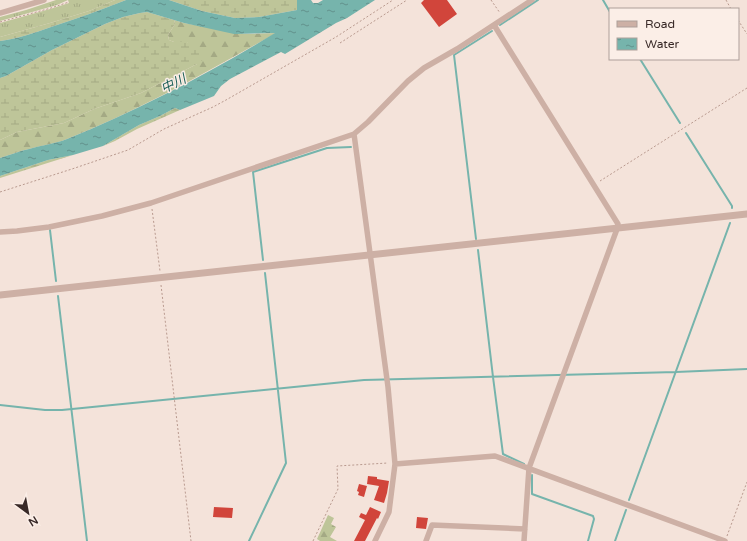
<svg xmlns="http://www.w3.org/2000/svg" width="747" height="541" font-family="'Varela Round','Noto Sans JP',sans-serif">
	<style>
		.grass { fill: url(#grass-tufts) }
		.forest { fill: url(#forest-firs) }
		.wetland { fill: url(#wetland-marsh) }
		.water { fill: url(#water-ripples) }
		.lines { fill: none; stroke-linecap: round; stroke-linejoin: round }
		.stream { stroke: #76b4ac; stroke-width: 2 }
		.building { fill: #d1453b }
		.path { stroke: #b99a8f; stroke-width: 1; stroke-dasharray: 2 2; stroke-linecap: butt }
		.minor { stroke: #cdb0a5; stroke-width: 5.5 }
		.tertiary { stroke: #cdb0a5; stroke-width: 7 }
		.labels { text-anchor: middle; stroke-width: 3; stroke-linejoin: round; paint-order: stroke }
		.water-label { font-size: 13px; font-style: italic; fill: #185e56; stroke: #fbeee7 }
	</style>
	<defs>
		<pattern id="grass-tufts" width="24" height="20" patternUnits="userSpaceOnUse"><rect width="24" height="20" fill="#bec599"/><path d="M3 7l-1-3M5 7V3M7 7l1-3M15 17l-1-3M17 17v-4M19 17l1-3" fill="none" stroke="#a4a984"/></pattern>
		<pattern id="forest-firs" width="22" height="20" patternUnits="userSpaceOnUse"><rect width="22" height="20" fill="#bec599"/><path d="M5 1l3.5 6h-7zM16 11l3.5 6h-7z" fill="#a4a984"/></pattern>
		<pattern id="wetland-marsh" width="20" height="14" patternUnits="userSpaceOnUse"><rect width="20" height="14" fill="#bec599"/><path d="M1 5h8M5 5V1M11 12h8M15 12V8" fill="none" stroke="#a4a984"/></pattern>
		<pattern id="water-ripples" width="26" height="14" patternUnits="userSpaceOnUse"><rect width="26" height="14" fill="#76b4ac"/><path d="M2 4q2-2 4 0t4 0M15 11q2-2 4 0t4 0" fill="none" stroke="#62928c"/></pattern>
	</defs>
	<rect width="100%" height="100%" fill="#f4e3da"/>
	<path class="grass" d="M56,0H115L89,11L50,23L0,37V23L50,9L69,3L68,0L57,5L0,21V17L26,10Z"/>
	<path class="forest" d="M174,20L184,23L244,34L276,33C209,71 140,110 67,139C55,144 42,145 29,149C19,151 10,155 0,158V140L17,132L64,123L94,109L141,93L197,64L187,42H174L169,40L168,35L175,24Z
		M328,515L334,518L331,524L336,527L330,537L337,541H320L317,539Z"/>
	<path class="wetland" d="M115,0H126C101,10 76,19 51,27C34,33 17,39 0,41V37L50,23L89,11Z
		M169,0H297V10L259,17L235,18L202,11Z
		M147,12L174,20L175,24L168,35L169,40L174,42H187L203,54L204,59L197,64L141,93L94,109L64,123L17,132L0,140V78L6,76L52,50L105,24L123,17L140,13Z
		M175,108L180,110L137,129L115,141L103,146L139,125L160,116Z
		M73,155L0,178V176L48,160Z"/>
	<path class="water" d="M126,0H169L202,11L235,18L259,17L297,10V0H311L313,3H318L323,0H375L347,18L336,23L285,54L281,52L230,79L221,86L214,96L180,110L175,108L160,116L139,125L103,146L73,155L48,160L0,176V158C10,155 19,151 29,149C41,145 55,144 67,139C138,110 210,73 275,33L234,34L184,23L147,12L140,13L123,17L105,24L52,50L6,76L0,78V41C17,39 34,33 51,27C76,19 101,10 126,0Z"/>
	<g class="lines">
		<path class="stream" d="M603,0L610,12
			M500,25L538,0
			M640,59L680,123
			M686,133L732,206V208
			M50,230L56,281
			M476,239L454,55L492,31
			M478,250L493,377L503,454L524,464
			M263,260L253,172L327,148L351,147
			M58,296L87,541
			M0,405L45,410H62L364,380L676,372L747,369
			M532,475V494L593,516L594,519L588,541
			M629,500L730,223
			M249,541L286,463L265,273
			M615,541L626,510"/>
	</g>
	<path class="building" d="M424,0H447L457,14L439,27L421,3Z
		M368,476L377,477V479L389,481L387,493L384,503L374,500L379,486L367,484Z
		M359,484L367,486L364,497L358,495L359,492L357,491Z
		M214,507L233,508L232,518L213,517Z
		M370,507L381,512L378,519L377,518L365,541H354L365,520L359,517L361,513L366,515Z
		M417,517L428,518L426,529L416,528Z"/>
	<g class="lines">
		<path class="path" d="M491,0L500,13
			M726,0L731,9
			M738,20L747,34
			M0,22L51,8L69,2
			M340,43L407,0
			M600,181L747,88
			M0,192L72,169L128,150L164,129L213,107L226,100L336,37L393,0
			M152,209L160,271
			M161,285L191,541
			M727,536L747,482
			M313,541L338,489L337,466L388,463"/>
		<path class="minor" d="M0,13L44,0
			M494,25L618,224L617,229L529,468L524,541
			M354,134L388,387L395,464L389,512L375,541
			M0,232L17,231L49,227L102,216L151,203L354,134L368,122L408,81L424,68L457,49L532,0
			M395,464L495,456L725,541
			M426,541L432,525L525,529"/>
		<path class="tertiary" d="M0,295C249,269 498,243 747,214"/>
	</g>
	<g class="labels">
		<g class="water-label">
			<text transform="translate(173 83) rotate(-26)" y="5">中川</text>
		</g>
	</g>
	<rect x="609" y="8" width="130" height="52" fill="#fbeee7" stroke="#ad9f9a"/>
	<rect x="617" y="21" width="20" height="6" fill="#cdb0a5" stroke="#ad9f9a"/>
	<text x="645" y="28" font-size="12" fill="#382927">Road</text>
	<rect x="617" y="38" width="20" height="12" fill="url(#water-ripples)" stroke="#ad9f9a"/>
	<text x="645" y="48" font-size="12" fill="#382927">Water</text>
	<g transform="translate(28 513) rotate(148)" stroke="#fbeee7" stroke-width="3" paint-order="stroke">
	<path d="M0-3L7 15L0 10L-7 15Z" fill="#382927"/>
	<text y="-6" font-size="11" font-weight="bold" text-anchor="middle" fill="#382927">N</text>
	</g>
</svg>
